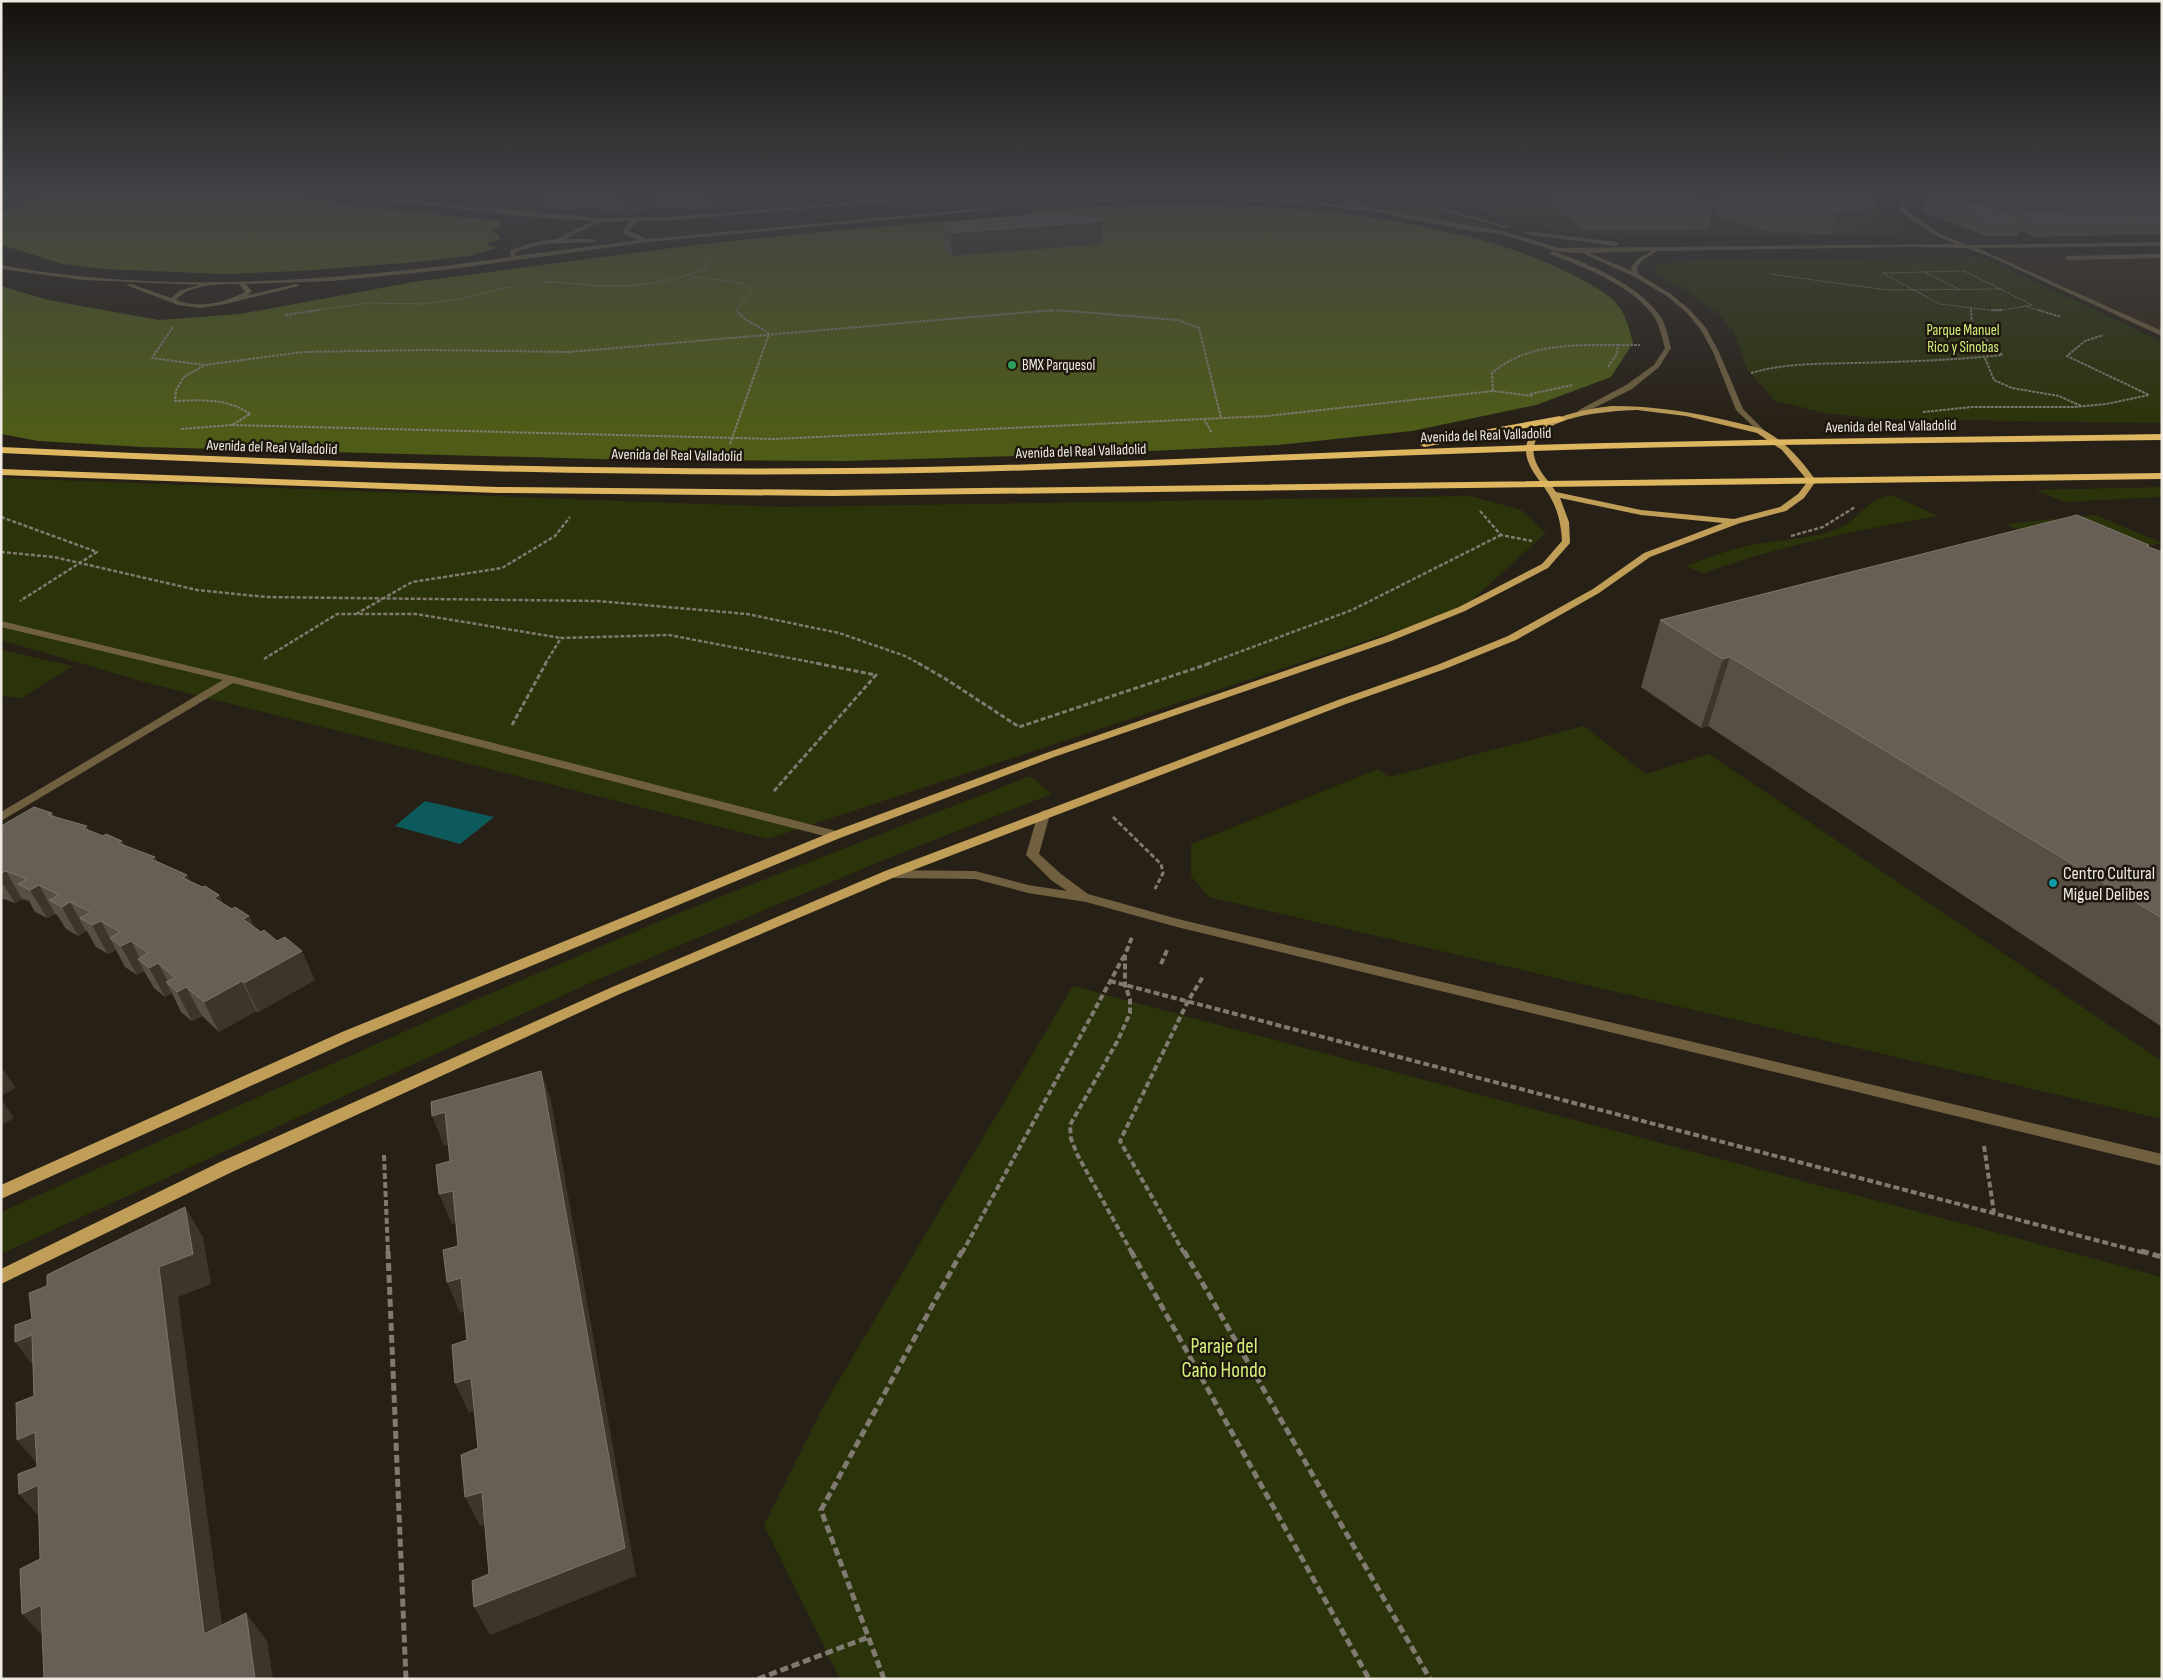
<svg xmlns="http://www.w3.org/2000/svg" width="2163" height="1680" font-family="'Sofia Sans Condensed',sans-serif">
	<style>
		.built { fill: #322717 }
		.education { fill: #322618 }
		.green { fill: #2b330a }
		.forest { fill: #4e5c18 }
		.water { fill: #0c5a5b }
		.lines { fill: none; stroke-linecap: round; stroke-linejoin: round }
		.path-far5 { stroke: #807a71; stroke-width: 1; stroke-dasharray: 2.5 1; stroke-linecap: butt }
		.path-far4 { stroke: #807a71; stroke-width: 2; stroke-dasharray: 3 1; stroke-linecap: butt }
		.path-far3 { stroke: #807a71; stroke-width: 2.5; stroke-dasharray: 4 2; stroke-linecap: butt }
		.path-far2 { stroke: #807a71; stroke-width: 3; stroke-dasharray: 5 2.5; stroke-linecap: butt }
		.path-far1 { stroke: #807a71; stroke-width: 4; stroke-dasharray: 6 3; stroke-linecap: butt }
		.path { stroke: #807a71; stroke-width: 5; stroke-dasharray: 8 4; stroke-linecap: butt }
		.minor { fill: #706040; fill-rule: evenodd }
		.major { fill: #c09e58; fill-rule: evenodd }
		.highway { fill: #e0b761; fill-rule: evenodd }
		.wall { fill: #564f44; fill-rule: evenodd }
		.shaded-wall { fill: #3d352a }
		.building { fill: #675f55; stroke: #7c756b }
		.leisure-dot { fill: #2e9e5b; stroke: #1e170d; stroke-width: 2 }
		.culture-dot { fill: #0f9aa8; stroke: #1e170d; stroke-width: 2 }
		.labels { text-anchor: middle; stroke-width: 5; stroke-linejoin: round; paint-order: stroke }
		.far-park-label { font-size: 15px; fill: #d5f07c; stroke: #1e170d }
		.far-poi-label { font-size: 15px; fill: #eeeae3; stroke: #1e170d; text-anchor: start }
		.far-street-label { font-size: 15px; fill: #eeeae3; stroke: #1e170d }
		.poi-label { font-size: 18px; fill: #eeeae3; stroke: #1e170d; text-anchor: start }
		.near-park-label { font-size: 21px; fill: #d5f07c; stroke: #1e170d }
	</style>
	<rect width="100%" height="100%" fill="#272016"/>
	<path class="built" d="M2162,252V337L1987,256L2035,254Z"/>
	<path class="education" d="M1432,192H1575L1445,196Z"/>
	<path class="green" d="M1333,192H1371L1506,230L1500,231L1396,212Z
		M1837,194L1879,199L1876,204L1882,213L1906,227L1907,230L1892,235L1616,238L1549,229L1446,201Z
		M1981,256L2162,342V423L1880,419L1826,413L1775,401L1747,369L1734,332L1719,314L1683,288L1654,274L1655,266L1672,262Z
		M1,478L784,507L1470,496L1521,510L1546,533L1462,609L768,839L148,683L1,640Z
		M2162,487V497L2065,502L2035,490Z
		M1891,495L1939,516C1860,530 1780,545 1704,573L1685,566C1707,558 1728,550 1751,545C1777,540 1813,539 1837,529C1859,520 1866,499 1891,495Z
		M2096,515L2162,543L2087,560L2005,524Z
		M1,650L73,666L22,698L1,696Z
		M1584,726L1646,774L1709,754L2162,1061V1119L1209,897L1191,876V844L1378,769L1389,777Z
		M1030,776L1052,794L896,855L592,982L1,1254V1213L12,1207L475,1000L679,913Z
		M1073,986L2162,1277V1679H840L764,1525L824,1405Z"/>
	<path class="forest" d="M51,192H276L329,199L330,203L499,221L501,226H504L491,231L500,236L499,239L486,244L497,248L468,256L417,262L299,271L224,274L104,269L63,264L2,245L1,214L25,201Z
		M1135,204C1229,203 1322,207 1415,225C1467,235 1519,248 1567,272C1581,279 1604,290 1615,302C1626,314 1629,328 1633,343L1611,377L1536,405L1412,431L1278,445L1085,454L844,461L636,460L143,447L38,441L1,434V286L48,300L159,320L240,314L413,282L694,245L840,230L1027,215L1036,210Z"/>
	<path class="water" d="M425,801L494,817L460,844L395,826Z"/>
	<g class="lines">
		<path class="path-far5" d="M1964,271L2032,305L1997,311L1940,304L1882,273Z
			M1926,273L1959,289
			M1770,274L1887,290L2002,289
			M690,276L741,283L753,290L736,309L737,311
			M544,282C566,282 588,286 610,286C642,287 675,280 705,269L709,260
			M2024,306L2042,311
			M1971,308V311
			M310,311L369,303L422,304L456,300L509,287
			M1038,311H1073"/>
		<path class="path-far4" d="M1058,310L1178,320L1199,328L1221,418
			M1991,310H2002
			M2038,310L2061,317
			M285,315L319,310
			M173,327L152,358L204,365
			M1618,345H1640
			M1985,358L1994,380L2012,388L2059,396L2081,406
			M1751,373C1785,363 1818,364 1853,363C1903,362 1953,360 2002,355L1972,326L1971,310
			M1493,391L1492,373C1527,343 1574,345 1618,345L1617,354L1608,367
			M1530,394L1573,385
			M1923,412L1972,407H2074L2106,404L2149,395L2067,356L2085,341L2103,335
			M1204,419L1212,433
			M232,425L774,439L1267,416L1493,391L1533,396
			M181,429L232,425L250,414C227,398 202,400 175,401L176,390L184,377L205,365L303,352L428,350L570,352L1053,310
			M730,444L769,334C759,325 742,321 737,310"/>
		<path class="path-far3" d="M1480,511L1501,535L1532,541
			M1,517L97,552L20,601
			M1791,536L1823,527L1855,507
			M1,552L54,557L197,590L266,597L598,601L747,614L839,633L905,656L920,664
			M356,614L412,582L502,568L555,536L570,517
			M264,659L337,614H416L561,638
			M545,664L561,638L669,635L821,664
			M1207,664L1352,610L1501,535"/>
		<path class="path-far2" d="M918,663L949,681L1019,727L1211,663
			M512,725L546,663
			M774,791L876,675L815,663
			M1113,817L1161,864L1163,873L1155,889"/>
		<path class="path-far1" d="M1161,964L1168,948
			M1110,981L2145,1253
			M1984,1146L1994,1213
			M384,1155L388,1253
			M962,1253L1124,956
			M1132,1253L1078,1156L1071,1139L1070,1125L1118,1040L1130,1013V999L1125,985V955L1132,937
			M1184,1253L1120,1141L1188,1001L1204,975"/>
		<path class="path" d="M388,1251L406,1679
			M1131,1251L1369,1679
			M1184,1251L1430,1679
			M2141,1251L2162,1257
			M758,1679L869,1637
			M884,1679L821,1510L962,1251"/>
		<path class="minor" d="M16,192H21L1,200V197Z
			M305,192H317L601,218L667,217L978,192H992L667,221H637L629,231L647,239L1043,203L1138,198H1228L1297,201L1359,206L1321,192H1326L1373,208L1502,231L1559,248L1957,244L1936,236L1900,211V201L1856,192H1863L1902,198L1919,192H1934L1904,201L1905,209L1940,234L1968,245L2162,242V246L1977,248L2162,331V336L1991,257L1966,248L1909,247L1657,251L1643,260L1637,267L1638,274L1671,294L1691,311L1706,328L1719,352L1743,409L1765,431L1766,433L1762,435L1736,410L1713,352L1701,330L1687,313L1667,296L1633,276L1582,253L1559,252L1501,234L1466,230L1372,211L1297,203L1228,200H1138L1043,205L649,242L444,270L332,281L246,284L252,291L248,295L296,284L299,286L221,305L200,308L178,305L126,285L131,284L171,298L181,290L200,285L83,280L1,269V265C169,296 343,280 511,257L510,250L532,243L557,239L594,221L543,218ZM631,221L623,231L626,235L640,240L516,256L515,252L542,244L596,242L594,239H565L600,222ZM1652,251L1639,258L1631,267L1632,271L1589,253ZM239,284L245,292C224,303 198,309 176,300C189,284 220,284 239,284Z
			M1380,192H1386L1510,227L1505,228Z
			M1735,192L1737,194H1673L1675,193Z
			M1567,195L1565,197L1425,201L1423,200Z
			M1527,231L1616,242L1619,244L1616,246L1525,234Z
			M1552,251C1587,262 1643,287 1662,319C1667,328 1668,338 1671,348L1659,367L1632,389L1582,414L1578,412L1579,410L1626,385L1654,365L1665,348C1662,338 1660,327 1655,318C1635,287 1584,267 1550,254Z
			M2162,254V258L2068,260L2065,258L2068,256Z
			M1,621L236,677L840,832L842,835L840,838H832L233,683L1,821V812L223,680L1,627Z
			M1044,810L1050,814L1039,854L1061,874L1088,894L1178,919L2162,1154V1166L1177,927L1086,902L1028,893L975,879L890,878L884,874L890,870L975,871L1028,885L1067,891L1051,880L1026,855L1038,814Z"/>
		<path class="major" d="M1612,406C1654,406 1693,412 1734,422C1745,425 1757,426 1767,432C1788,444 1803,462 1816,481L1804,498L1786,511L1740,523L1650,557L1599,593L1516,640L1445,669L1346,704L895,877L620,994L232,1172L1,1284V1269L220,1162L610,988L885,871L1338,700L1437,665L1508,636L1593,589L1644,553L1723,523L1641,515L1560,498L1569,522L1570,543L1548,568L1465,611L1391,641L1054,757L840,838L352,1040L1,1199V1185L342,1032L832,832L1046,753L1383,637L1459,607L1542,564L1562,541C1561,522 1557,506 1546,490C1540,481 1532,472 1528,461C1513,420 1586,409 1612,406ZM1637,410L1686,416L1757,433L1782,450L1808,481L1798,494L1780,507L1734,519L1641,510L1556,492C1549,481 1537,470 1534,456C1527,415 1611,411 1637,410Z"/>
		<path class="highway" d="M1560,416L1565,419L1563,421L1424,447L1419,444L1424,441Z
			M2162,434V440C1952,443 1742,444 1532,451C1304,458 1076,472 848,474C566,477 283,466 1,453V447C283,460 566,471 848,468C1076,466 1304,452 1532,445C1742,439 1952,437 2162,434Z
			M1,469L498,487L832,490L2162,473V479L832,496L498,493L1,475Z"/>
	</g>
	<path class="wall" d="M398,192H451L444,196H399Z
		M483,192H534L528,196H484Z
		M542,192H725L710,209H655L640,213L623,214L609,213L600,209H546Z
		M753,192H801L798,197L753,196Z
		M836,192H887L885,197H836Z
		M1019,192H1046L1033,195Z
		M1550,192H1688L1714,206L1708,229L1586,231L1548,203Z
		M1719,192H1863L1876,201L1869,223L1865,228L1851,232L1831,234L1777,232L1751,227L1718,216L1714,210Z
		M1943,192H2162V234L2035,237L2019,230L2017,236H1986L1922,212L1927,197H1949L1942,194ZM1985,200L1983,206L1973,205L1964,201Z
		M1103,221L1102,244L952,256L943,246L942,223Z
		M2162,285V293L2159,291Z
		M2149,545L2148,546L2162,552V1027L1708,726L1701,728L1641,687L1660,620Z
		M52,813L54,816L90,831L103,836L122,841L124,845L158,862L190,881L219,895L222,903L232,909L249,916L254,927L315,980L258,1012L256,1011L219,1032L202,1016L192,1021L181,1012L172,993L165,997L154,988L144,971L137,975L125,967L116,950L108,954L96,947L87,931H86L78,936L66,929L57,915L55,914L47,918L35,912L29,901L22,899L15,903L1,898V826Z"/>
	<path class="shaded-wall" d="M443,192H451L444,196Z
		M527,192H534L528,196Z
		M619,192H652L655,209L640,213L623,214Z
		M708,192H725L710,209L708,195Z
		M797,192H801L798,197Z
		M1033,192H1046L1033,195Z
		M1876,201L1869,223L1865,228L1851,232L1831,234L1838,211Z
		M1103,221L1102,244L952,256L950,233Z
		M1730,657L1708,726L1701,728L1723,659Z
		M87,826L102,854L83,828Z
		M122,841L136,868L118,843Z
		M155,857L169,885L151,859Z
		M6,871L22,899L15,903L1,881V873Z
		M187,875L201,903L183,878Z
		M39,885L55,914L47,918L30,890Z
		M219,895L232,923L214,898Z
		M70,902L86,931L78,936L62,907Z
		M249,916L262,945L243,919Z
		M101,921L116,950L108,954L92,925Z
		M131,941L142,962L138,959L144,971L137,975L121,946Z
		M302,951L315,980L258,1012L244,983Z
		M158,963L171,987L166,982L172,993L165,997L149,968Z
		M242,981L256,1011L219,1032L204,1002Z
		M186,987L202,1016L192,1021L177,992Z
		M1,1066L16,1088L1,1096Z
		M541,1071L551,1100L636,1576L490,1635L474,1607L625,1548Z
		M1,1099L14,1118L1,1126Z
		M445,1112L457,1142L444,1146L432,1116Z
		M453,1191L465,1221L452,1224L439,1194Z
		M185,1207L203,1237L211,1284L178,1297L227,1662L204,1634L159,1267Z
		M461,1278L474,1308L460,1313L447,1282Z
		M32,1335L38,1372L15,1342Z
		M471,1378L484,1407L469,1413L455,1383Z
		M35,1432L42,1470L17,1440Z
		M38,1485L45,1523L19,1494Z
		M482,1492L496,1521L480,1526L465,1497Z
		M41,1605L49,1642L22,1614Z
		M246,1613L267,1641L273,1679H255Z"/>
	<path class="building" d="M1567,192H1688L1714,206L1591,208Z
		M1722,192H1863L1872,196L1876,201L1872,206L1859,209L1838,211L1784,209L1758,205L1724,194Z
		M2162,193V201L2005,203L1987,196Z
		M1927,197H1955L1973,205L1979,204L2022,220L1992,221Z
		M1090,211L1103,221L950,233L942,223Z
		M2162,211V219L2041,221L2022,213Z
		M2077,515L2149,545L2146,546L2162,552V918L1730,657L1723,659L1660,620Z
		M34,807L52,813L48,815L87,826L83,828L103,836L106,834L122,841L118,843L155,857L151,859L187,875L183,878L202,887L205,886L219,895L214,898L232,909L235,907L249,916L243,919L261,932L264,930L277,941L285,937L302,951L244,983L242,981L204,1002L186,987L177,992L166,982L175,978L158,963L149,968L138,959L148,953L131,941L121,946L110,938L120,932L101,921L92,925L80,918L91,912L70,902L62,907L49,900L59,895L39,885L30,890L18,884L27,879L6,871L1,873V826Z
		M541,1071L625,1548L474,1607L472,1581L489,1574L482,1492L465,1497L461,1455L478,1448L471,1378L455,1383L452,1345L467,1340L461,1278L447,1282L443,1250L458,1246L453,1191L439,1194L436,1165L450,1161L445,1112L432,1116L431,1102Z
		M185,1207L193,1254L159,1267L204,1634L246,1613L255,1679H44L41,1605L22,1614L20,1569L40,1559L38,1485L19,1494L18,1474L37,1467L35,1432L17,1440L16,1403L34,1396L32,1335L15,1342V1325L32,1319L29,1293L47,1286V1275Z"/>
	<linearGradient id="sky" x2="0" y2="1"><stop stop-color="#15120c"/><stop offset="0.45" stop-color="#414247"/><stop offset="1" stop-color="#414247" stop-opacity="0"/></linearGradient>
	<rect width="2163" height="427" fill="url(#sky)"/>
	<circle class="leisure-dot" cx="1012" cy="365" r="5"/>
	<circle class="culture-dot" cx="2053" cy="883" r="5"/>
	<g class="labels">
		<g class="far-park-label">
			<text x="1963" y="335">Parque Manuel<tspan x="1963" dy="17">Rico y Sinobas</tspan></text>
		</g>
		<g class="far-poi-label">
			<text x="1022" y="370">BMX Parquesol</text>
		</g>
		<g class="far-street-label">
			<text transform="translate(1891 426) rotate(-1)" y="5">Avenida del Real Valladolid</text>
			<text transform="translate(1486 435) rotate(-2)" y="5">Avenida del Real Valladolid</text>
			<text transform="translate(272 447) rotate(2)" y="5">Avenida del Real Valladolid</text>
			<text transform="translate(1081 451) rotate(-2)" y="5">Avenida del Real Valladolid</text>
			<text transform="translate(677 455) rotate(1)" y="5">Avenida del Real Valladolid</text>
		</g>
		<g class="poi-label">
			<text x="2063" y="879">Centro Cultural<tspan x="2063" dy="21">Miguel Delibes</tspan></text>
		</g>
		<g class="near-park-label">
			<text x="1224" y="1353">Paraje del<tspan x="1224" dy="24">Caño Hondo</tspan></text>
		</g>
	</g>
	<rect width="2163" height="1680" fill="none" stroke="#eeeae3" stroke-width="5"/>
</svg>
